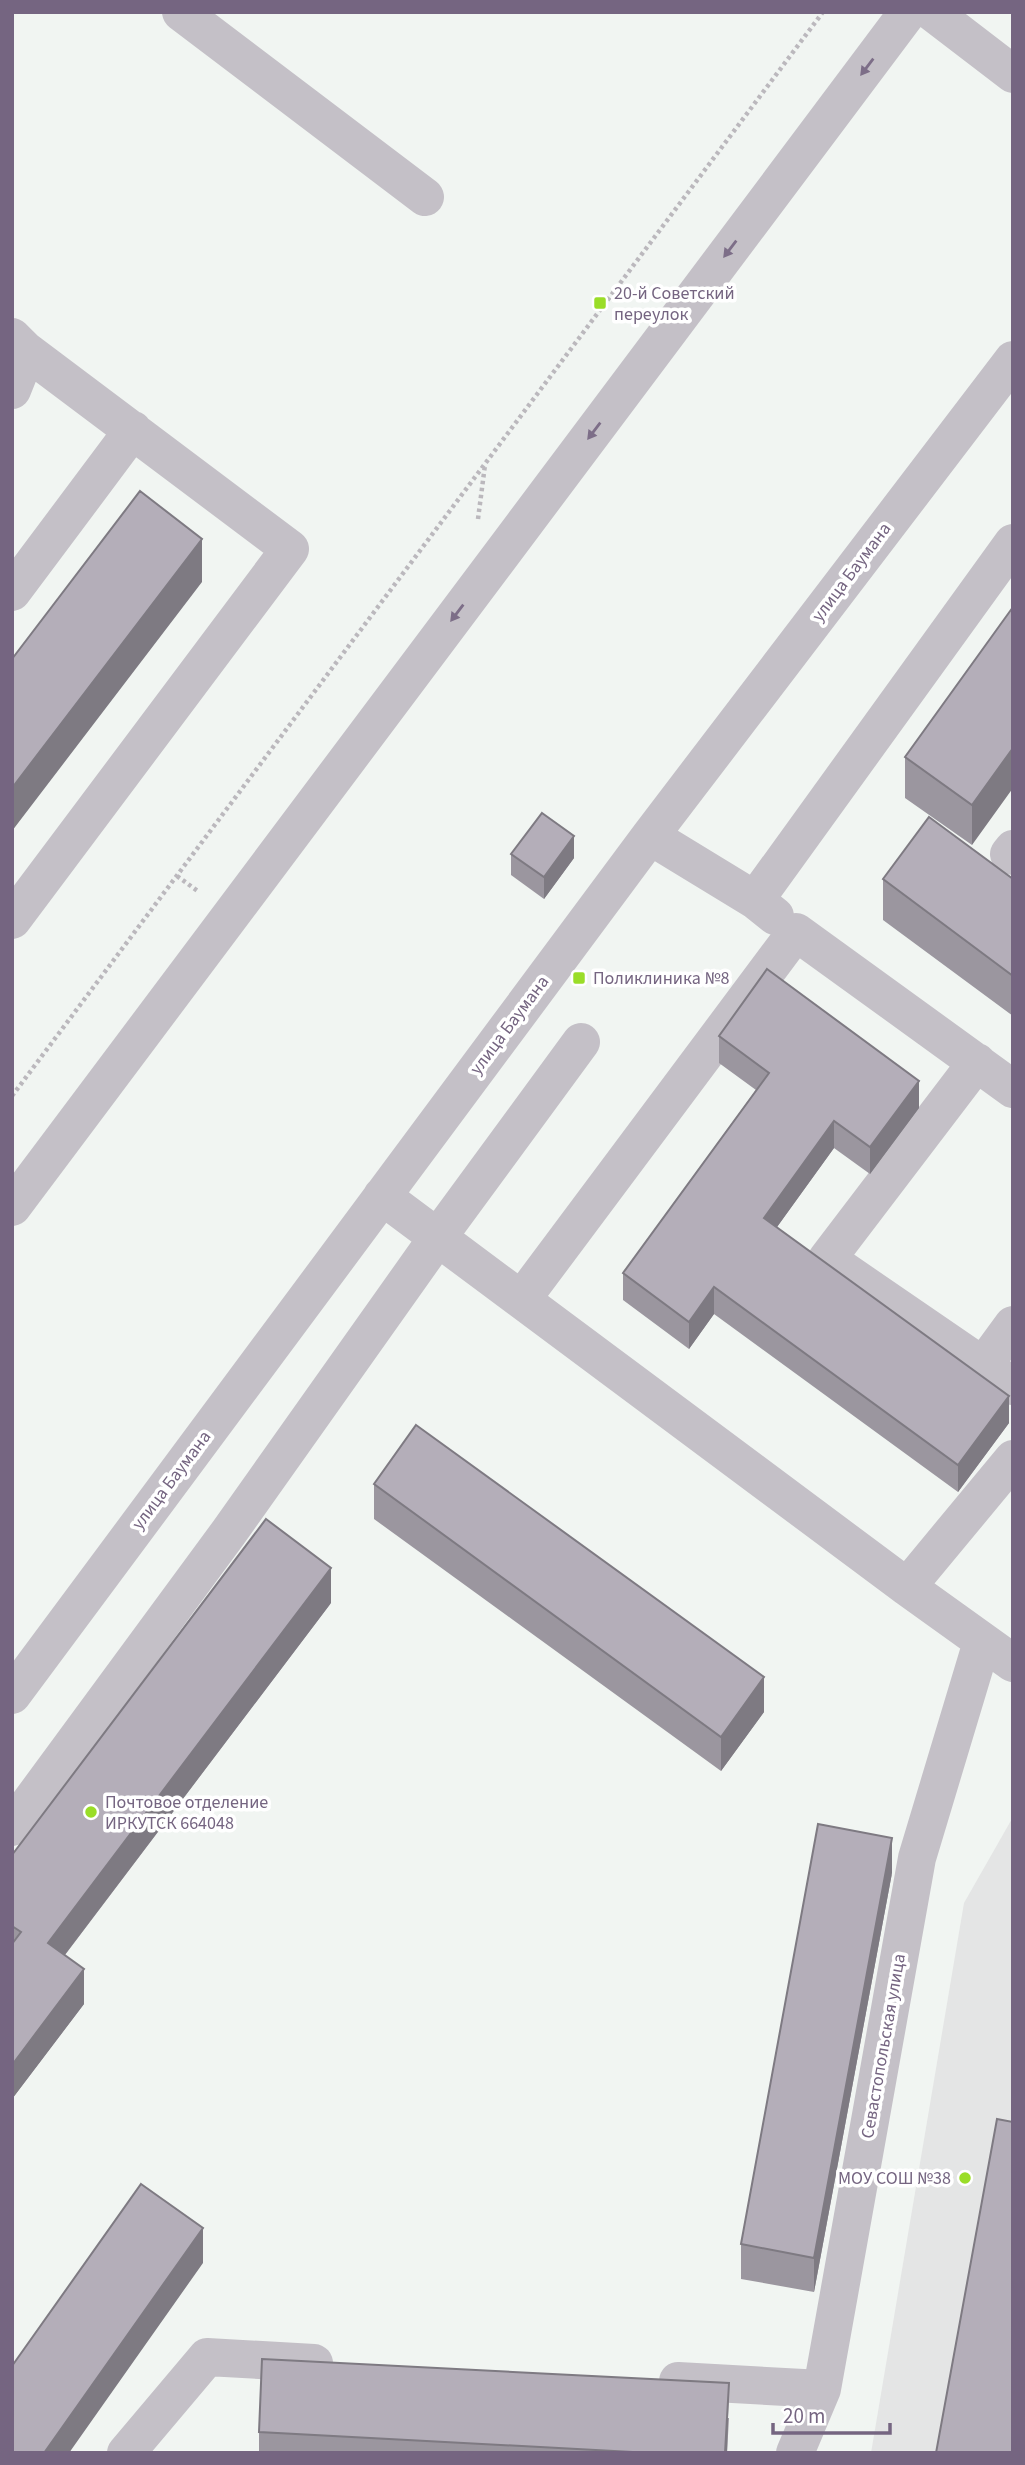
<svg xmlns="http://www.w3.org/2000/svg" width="1025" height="2465" font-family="'Source Sans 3',sans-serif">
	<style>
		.built { fill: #e4e5e5 }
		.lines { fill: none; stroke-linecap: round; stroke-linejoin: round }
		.path { stroke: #bbb8bd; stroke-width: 4.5; stroke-dasharray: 3.5 3.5; stroke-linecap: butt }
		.minor { stroke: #c4c0c7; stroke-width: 38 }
		.wall { fill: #9b969f }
		.shaded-wall { fill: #7e7a82 }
		.building { fill: #b4aeb9; stroke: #7e7a82; stroke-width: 2 }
		.oneway { fill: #7d6e88 }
		.poi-dot { fill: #9add28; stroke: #fff; stroke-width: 2.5 }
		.labels { text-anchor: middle; stroke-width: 7; stroke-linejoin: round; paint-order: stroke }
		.poi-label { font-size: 18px; fill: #756581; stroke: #fff; text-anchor: start }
		.street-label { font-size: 18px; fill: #756581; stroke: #fff }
	</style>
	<rect width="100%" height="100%" fill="#f1f5f2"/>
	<path class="built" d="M1013,1817V2453H871L964,1903Z"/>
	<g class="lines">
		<path class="path" d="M478,519L485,465
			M177,876L199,892
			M12,1096L823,12"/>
		<path class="minor" d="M181,12L425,197
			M932,12L1013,74
			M12,337L25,350L24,360L12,390
			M12,592L133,430
			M650,836L755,900L775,916
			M1013,849L1009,854L1013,856
			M755,900L1013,543
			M12,920L290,549L25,350
			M977,1062L827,1259L983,1366
			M382,1196L907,1587L1013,1663
			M12,1207L908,12
			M522,1299L796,932L1013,1089
			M1013,1325L983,1366L1013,1386
			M907,1587L1013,1459
			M12,1695L650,836L1013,360
			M12,1827L229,1532L438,1237L581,1042
			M678,2381L822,2389
			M126,2453L207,2357L314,2363
			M795,2453L822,2389L917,1858L982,1642"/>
	</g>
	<path class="wall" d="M1013,607L972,845L905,798V757Z
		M511,854L574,858L544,899L511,875Z
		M883,879H1013V1016L883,920Z
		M719,1036L919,1108L870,1174L834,1148L777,1227L1009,1423L958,1492L714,1314L689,1349L623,1300V1273L756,1090L719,1063Z
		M374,1484L764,1712L721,1771L374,1519Z
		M331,1603L65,1955L84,2004L12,2099V1855Z
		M892,1873L814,2292L741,2279V2244Z
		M729,2418L727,2453H259V2432Z"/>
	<path class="shaded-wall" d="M202,539V582L12,831V788Z
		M1013,748V788L972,845V805Z
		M574,836V858L544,899V877Z
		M919,1081V1108L870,1174V1147Z
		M834,1121V1148L764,1245V1218Z
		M714,1287V1314L689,1349V1322Z
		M1009,1396V1423L958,1492V1465Z
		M331,1568V1603L48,1977V1943Z
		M764,1677V1712L721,1771V1737Z
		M892,1838V1873L814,2292V2258Z
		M84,1969V2004L12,2099V2065Z
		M203,2228V2263L69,2453H44Z
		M729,2383L727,2453H725Z"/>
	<path class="building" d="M140,491L202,539L12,788V659Z
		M1013,607V748L972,805L905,757Z
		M542,813L574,836L544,877L511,854Z
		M929,817L1013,879V976L883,879Z
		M767,969L919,1081L870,1147L834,1121L764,1218L1009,1396L958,1465L714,1287L689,1322L623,1273L769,1073L719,1036Z
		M416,1425L764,1677L721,1737L374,1484Z
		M266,1519L331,1568L48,1943L84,1969L12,2065V1944L21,1932L12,1926V1855Z
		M818,1824L892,1838L814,2258L741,2244Z
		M997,2119L1013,2122V2453H936Z
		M141,2184L203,2228L44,2453H12V2366Z
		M262,2359L729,2383L725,2453H651L259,2432Z"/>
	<defs><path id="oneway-solid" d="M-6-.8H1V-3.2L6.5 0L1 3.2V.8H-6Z" transform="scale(1.75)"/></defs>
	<g class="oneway">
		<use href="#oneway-solid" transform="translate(867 67) rotate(127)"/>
		<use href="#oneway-solid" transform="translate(730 249) rotate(127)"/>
		<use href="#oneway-solid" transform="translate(594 431) rotate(127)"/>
		<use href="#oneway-solid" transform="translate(457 613) rotate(127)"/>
	</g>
	<g class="poi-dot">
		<rect x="593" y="296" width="14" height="14" rx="3.5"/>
		<rect x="572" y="971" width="14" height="14" rx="3.5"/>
		<circle cx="91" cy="1812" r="7"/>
		<circle cx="965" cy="2178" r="7"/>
	</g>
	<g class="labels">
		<g class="poi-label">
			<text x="614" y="299">20-й Советский<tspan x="614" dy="21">переулок</tspan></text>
			<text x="593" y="984">Поликлиника №8</text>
			<text x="105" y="1808">Почтовое отделение<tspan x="105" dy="21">ИРКУТСК 664048</tspan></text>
			<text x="951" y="2184" text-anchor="end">МОУ СОШ №38</text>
		</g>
		<g class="street-label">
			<text transform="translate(851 572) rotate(-53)" y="6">улица Баумана</text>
			<text transform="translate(509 1025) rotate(-53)" y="6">улица Баумана</text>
			<text transform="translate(171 1480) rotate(-53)" y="6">улица Баумана</text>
			<text transform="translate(883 2046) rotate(-80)" y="6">Севастопольская улица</text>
		</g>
	</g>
	<rect width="1025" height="2465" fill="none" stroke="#756581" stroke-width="28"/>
	<path d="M773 2423v10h117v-10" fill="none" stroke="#756581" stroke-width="3.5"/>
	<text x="783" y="2423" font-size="21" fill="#756581" stroke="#ffffff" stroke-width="5" paint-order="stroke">20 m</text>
</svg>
